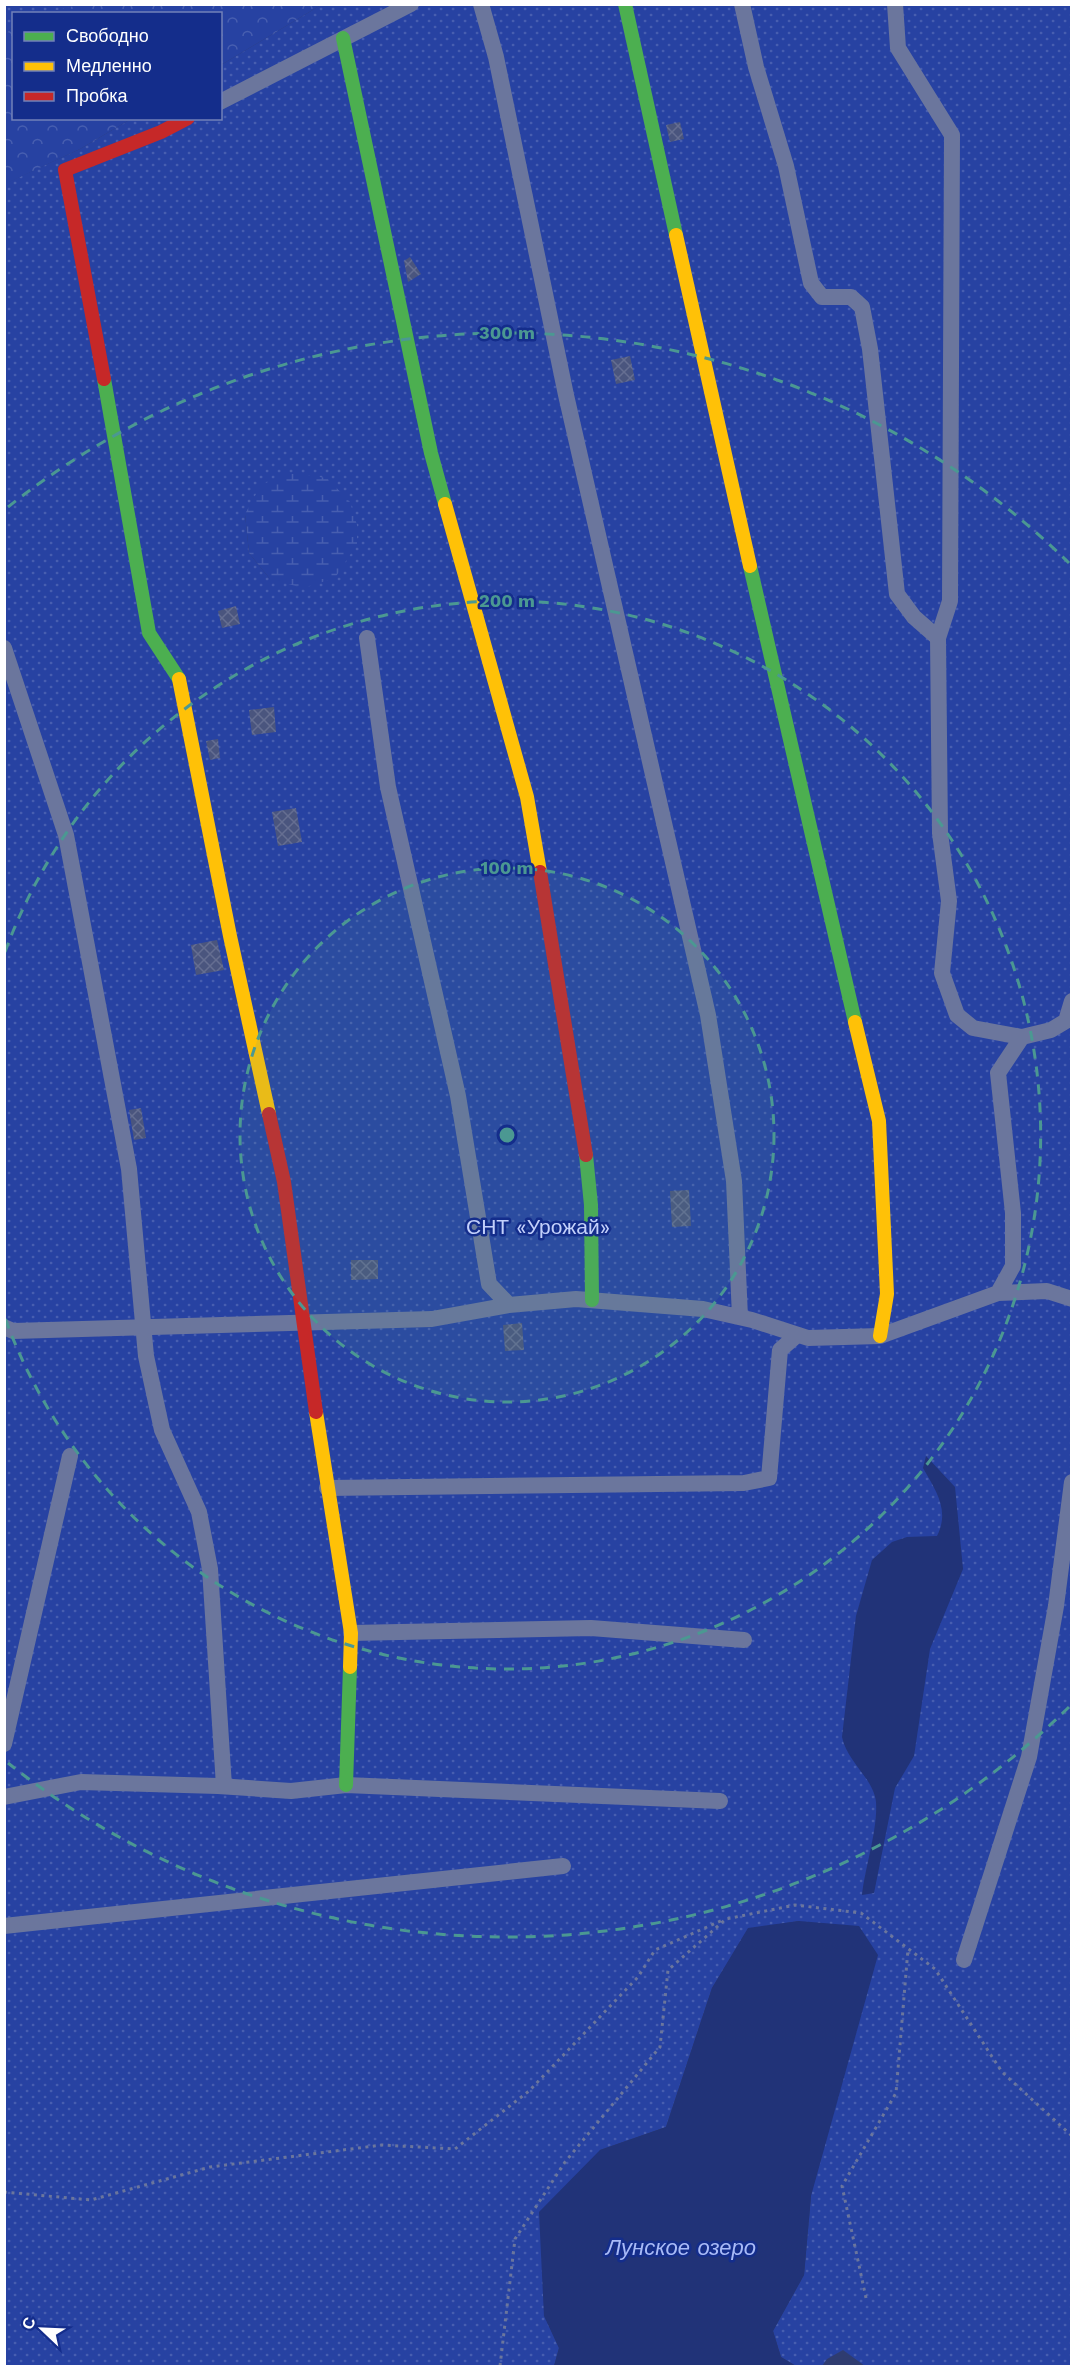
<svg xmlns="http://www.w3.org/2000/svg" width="1076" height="2371" font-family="'Work Sans',sans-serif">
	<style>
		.grass { fill: url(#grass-dots); fill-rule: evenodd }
		.forest { fill: url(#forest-crowns) }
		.wetland { fill: url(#wetland-marsh) }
		.water { fill: #213378 }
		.building { fill: url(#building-cross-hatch) }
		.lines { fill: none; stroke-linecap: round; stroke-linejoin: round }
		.path { stroke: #6b769d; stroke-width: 3; stroke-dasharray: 3 4.5; stroke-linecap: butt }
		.street { stroke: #6b769d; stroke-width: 16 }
		.fast { stroke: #4caf50; stroke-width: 14 }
		.slow { stroke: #ffc107; stroke-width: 14 }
		.jam { stroke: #c62828; stroke-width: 14 }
		.ring { fill: none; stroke: #4b9892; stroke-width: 3; stroke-dasharray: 10 8 }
		.labels { text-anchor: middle; stroke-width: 5; stroke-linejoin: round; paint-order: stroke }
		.park-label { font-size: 21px; fill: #c3d0fb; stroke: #142d8b }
		.water-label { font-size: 22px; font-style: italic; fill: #a8baf7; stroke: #142d8b }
		.centre { fill: #4b9892; stroke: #142d8b; stroke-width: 3 }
		.ring-label { font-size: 18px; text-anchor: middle; font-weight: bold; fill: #4b9892; stroke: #142d8b; stroke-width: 5; stroke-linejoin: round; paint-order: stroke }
	</style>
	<defs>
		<pattern id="grass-dots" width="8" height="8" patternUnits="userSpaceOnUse" patternTransform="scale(1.5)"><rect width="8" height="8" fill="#2742a2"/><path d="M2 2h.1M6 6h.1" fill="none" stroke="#475eb0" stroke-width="1.8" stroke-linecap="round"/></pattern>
		<pattern id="forest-crowns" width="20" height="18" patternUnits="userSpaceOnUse" patternTransform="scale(1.5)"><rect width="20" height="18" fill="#2742a2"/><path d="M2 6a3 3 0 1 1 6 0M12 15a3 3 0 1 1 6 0" fill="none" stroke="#475eb0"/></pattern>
		<pattern id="wetland-marsh" width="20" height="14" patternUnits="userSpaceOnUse" patternTransform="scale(1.5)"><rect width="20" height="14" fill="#2742a2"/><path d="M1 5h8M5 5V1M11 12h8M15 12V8" fill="none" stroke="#475eb0"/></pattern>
		<pattern id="building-cross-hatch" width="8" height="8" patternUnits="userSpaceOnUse" patternTransform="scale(1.5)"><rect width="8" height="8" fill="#4a557e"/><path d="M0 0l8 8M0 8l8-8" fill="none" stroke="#656e91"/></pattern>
	</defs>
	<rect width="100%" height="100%" fill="#2f3c70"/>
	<path class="grass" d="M5,5H82L46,13L14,14L13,25L5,36Z
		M321,5H1071V2366H865L843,2350L827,2359L822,2366H796L781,2357L773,2331L804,2275L811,2196L799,1921L748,1929L712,1988L666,2127L600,2150L544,2315L559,2348L554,2366H5L4,184L80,149L131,119L220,118L221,65ZM245,514L270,579L249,553Z"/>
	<path class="forest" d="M82,4H321V5L221,65L220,14L46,13Z
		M13,25L14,118L131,119L80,149L5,184V36Z"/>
	<path class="wetland" d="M289,473L327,478L350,502L357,525V544L335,578L303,588L270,579L249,553L245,514L261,485Z"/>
	<path class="water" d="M926,1456L955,1487L963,1569L930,1649L914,1756L895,1788L874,1893L862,1895C865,1867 878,1829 876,1802C874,1779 847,1762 842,1737L856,1616L872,1560L892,1542L907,1537L937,1536C950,1510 936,1491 923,1468Z
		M799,1921L859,1926L878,1955L811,2196L804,2275L773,2331L781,2357L796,2366H554L559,2348L544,2316L539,2212L600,2150L666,2127L712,1988L748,1928Z"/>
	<path class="building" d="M680,122L684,139L670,142L666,125Z
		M410,257L421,274L408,282L404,261Z
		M630,356L635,380L616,384L611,360Z
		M236,606L240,624L222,628L218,611Z
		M274,707L276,732L252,735L249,710Z
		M218,739L220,758L210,760L206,741Z
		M296,808L302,842L278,846L272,812Z
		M217,940L224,970L196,975L191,945Z
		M141,1108L146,1138L134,1140L129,1110Z
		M689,1190L691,1226L672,1227L670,1191Z
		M351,1260H378V1279L351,1280Z
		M522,1323L524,1350L505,1351L503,1325Z"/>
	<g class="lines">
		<path class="path" d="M4,2192L91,2200L210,2167L382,2145L455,2149L529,2091L638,1977L655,1950L723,1920
			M866,2298L842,2186L896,2093L908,1949
			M500,2366L515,2239L565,2162L660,2047L668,1970L726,1919L795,1905L861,1913L935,1969L1002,2072L1072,2136"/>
		<path class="street" d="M481,4L496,57L566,395L708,1015L734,1181L740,1317
			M742,4L756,67L786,166L811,283L822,297H851L862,307L870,349L897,594L914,617L938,638L940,833L949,901L942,973L957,1015L973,1028L1022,1037
			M895,4L898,48L952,135L950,601L938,638
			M220,102L411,4
			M367,638L388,787L458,1096L489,1284L509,1305
			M4,648L66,835L129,1169L146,1356L162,1430L199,1512L210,1569L224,1786
			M998,1293L1013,1266V1213L998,1073L1022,1037L1051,1030L1066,1021L1072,1001
			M4,1327L13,1331L432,1319L509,1305L576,1299L703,1309L752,1320L808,1338L880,1336L998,1293L1047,1291L1072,1299
			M327,1488L744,1483L769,1478L780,1350L797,1335
			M351,1633L591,1628L744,1640
			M4,1744L70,1456
			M4,1797L81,1782L218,1786L291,1791L346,1785L720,1801
			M4,1926L563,1866
			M964,1960L1029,1757L1056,1606L1072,1482"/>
		<path class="fast" d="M625,4L676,235
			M343,38L431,453L445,504
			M104,379L149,633L179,679
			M750,566L855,1022
			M586,1155L591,1205L592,1300
			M346,1785L350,1667"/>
		<path class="slow" d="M676,235L750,566
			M445,504L527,797L540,872
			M179,679L230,936L269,1114
			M855,1022L879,1121L887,1294L880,1336
			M316,1412L351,1633L350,1667"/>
		<path class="jam" d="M104,379L65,170L161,132L188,118
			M540,872L586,1155
			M269,1114L284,1182L316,1412"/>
	</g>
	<circle cx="507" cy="1135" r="267" fill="#4b9892" fill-opacity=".12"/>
	<g class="ring">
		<circle cx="507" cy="1135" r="267"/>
		<path d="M5 952A534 534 0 1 1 5 1318"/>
		<path d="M1069 1707A802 802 0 0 1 8 1763M8 507A802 802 0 0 1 1069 563"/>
	</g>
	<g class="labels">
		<g class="park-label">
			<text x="538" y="1234">СНТ «Урожай»</text>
		</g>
		<g class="water-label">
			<text x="681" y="2255">Лунское озеро</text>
		</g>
	</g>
	<circle cx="507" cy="1135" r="9" class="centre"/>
	<g class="ring-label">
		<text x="507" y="339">300 m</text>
		<text x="507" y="607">200 m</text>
		<text x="507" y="874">100 m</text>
	</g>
	<rect width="1076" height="2371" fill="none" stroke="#ffffff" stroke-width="12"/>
	<rect x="12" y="12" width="210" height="108" fill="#142d8b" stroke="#7281b9" stroke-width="1.5"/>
	<rect x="24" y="32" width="30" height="9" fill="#4caf50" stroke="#7281b9" stroke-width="1.5"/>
	<text x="66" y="42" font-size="18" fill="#ffffff">Свободно</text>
	<rect x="24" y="62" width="30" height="9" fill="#ffc107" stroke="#7281b9" stroke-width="1.5"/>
	<text x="66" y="72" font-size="18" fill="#ffffff">Медленно</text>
	<rect x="24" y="92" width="30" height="9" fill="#c62828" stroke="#7281b9" stroke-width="1.5"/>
	<text x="66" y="102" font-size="18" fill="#ffffff">Пробка</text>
	<g transform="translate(42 2329) rotate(293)" stroke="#142d8b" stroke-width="4.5" paint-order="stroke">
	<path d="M0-4.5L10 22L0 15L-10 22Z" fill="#ffffff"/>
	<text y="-9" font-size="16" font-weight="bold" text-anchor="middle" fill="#ffffff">С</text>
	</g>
</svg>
